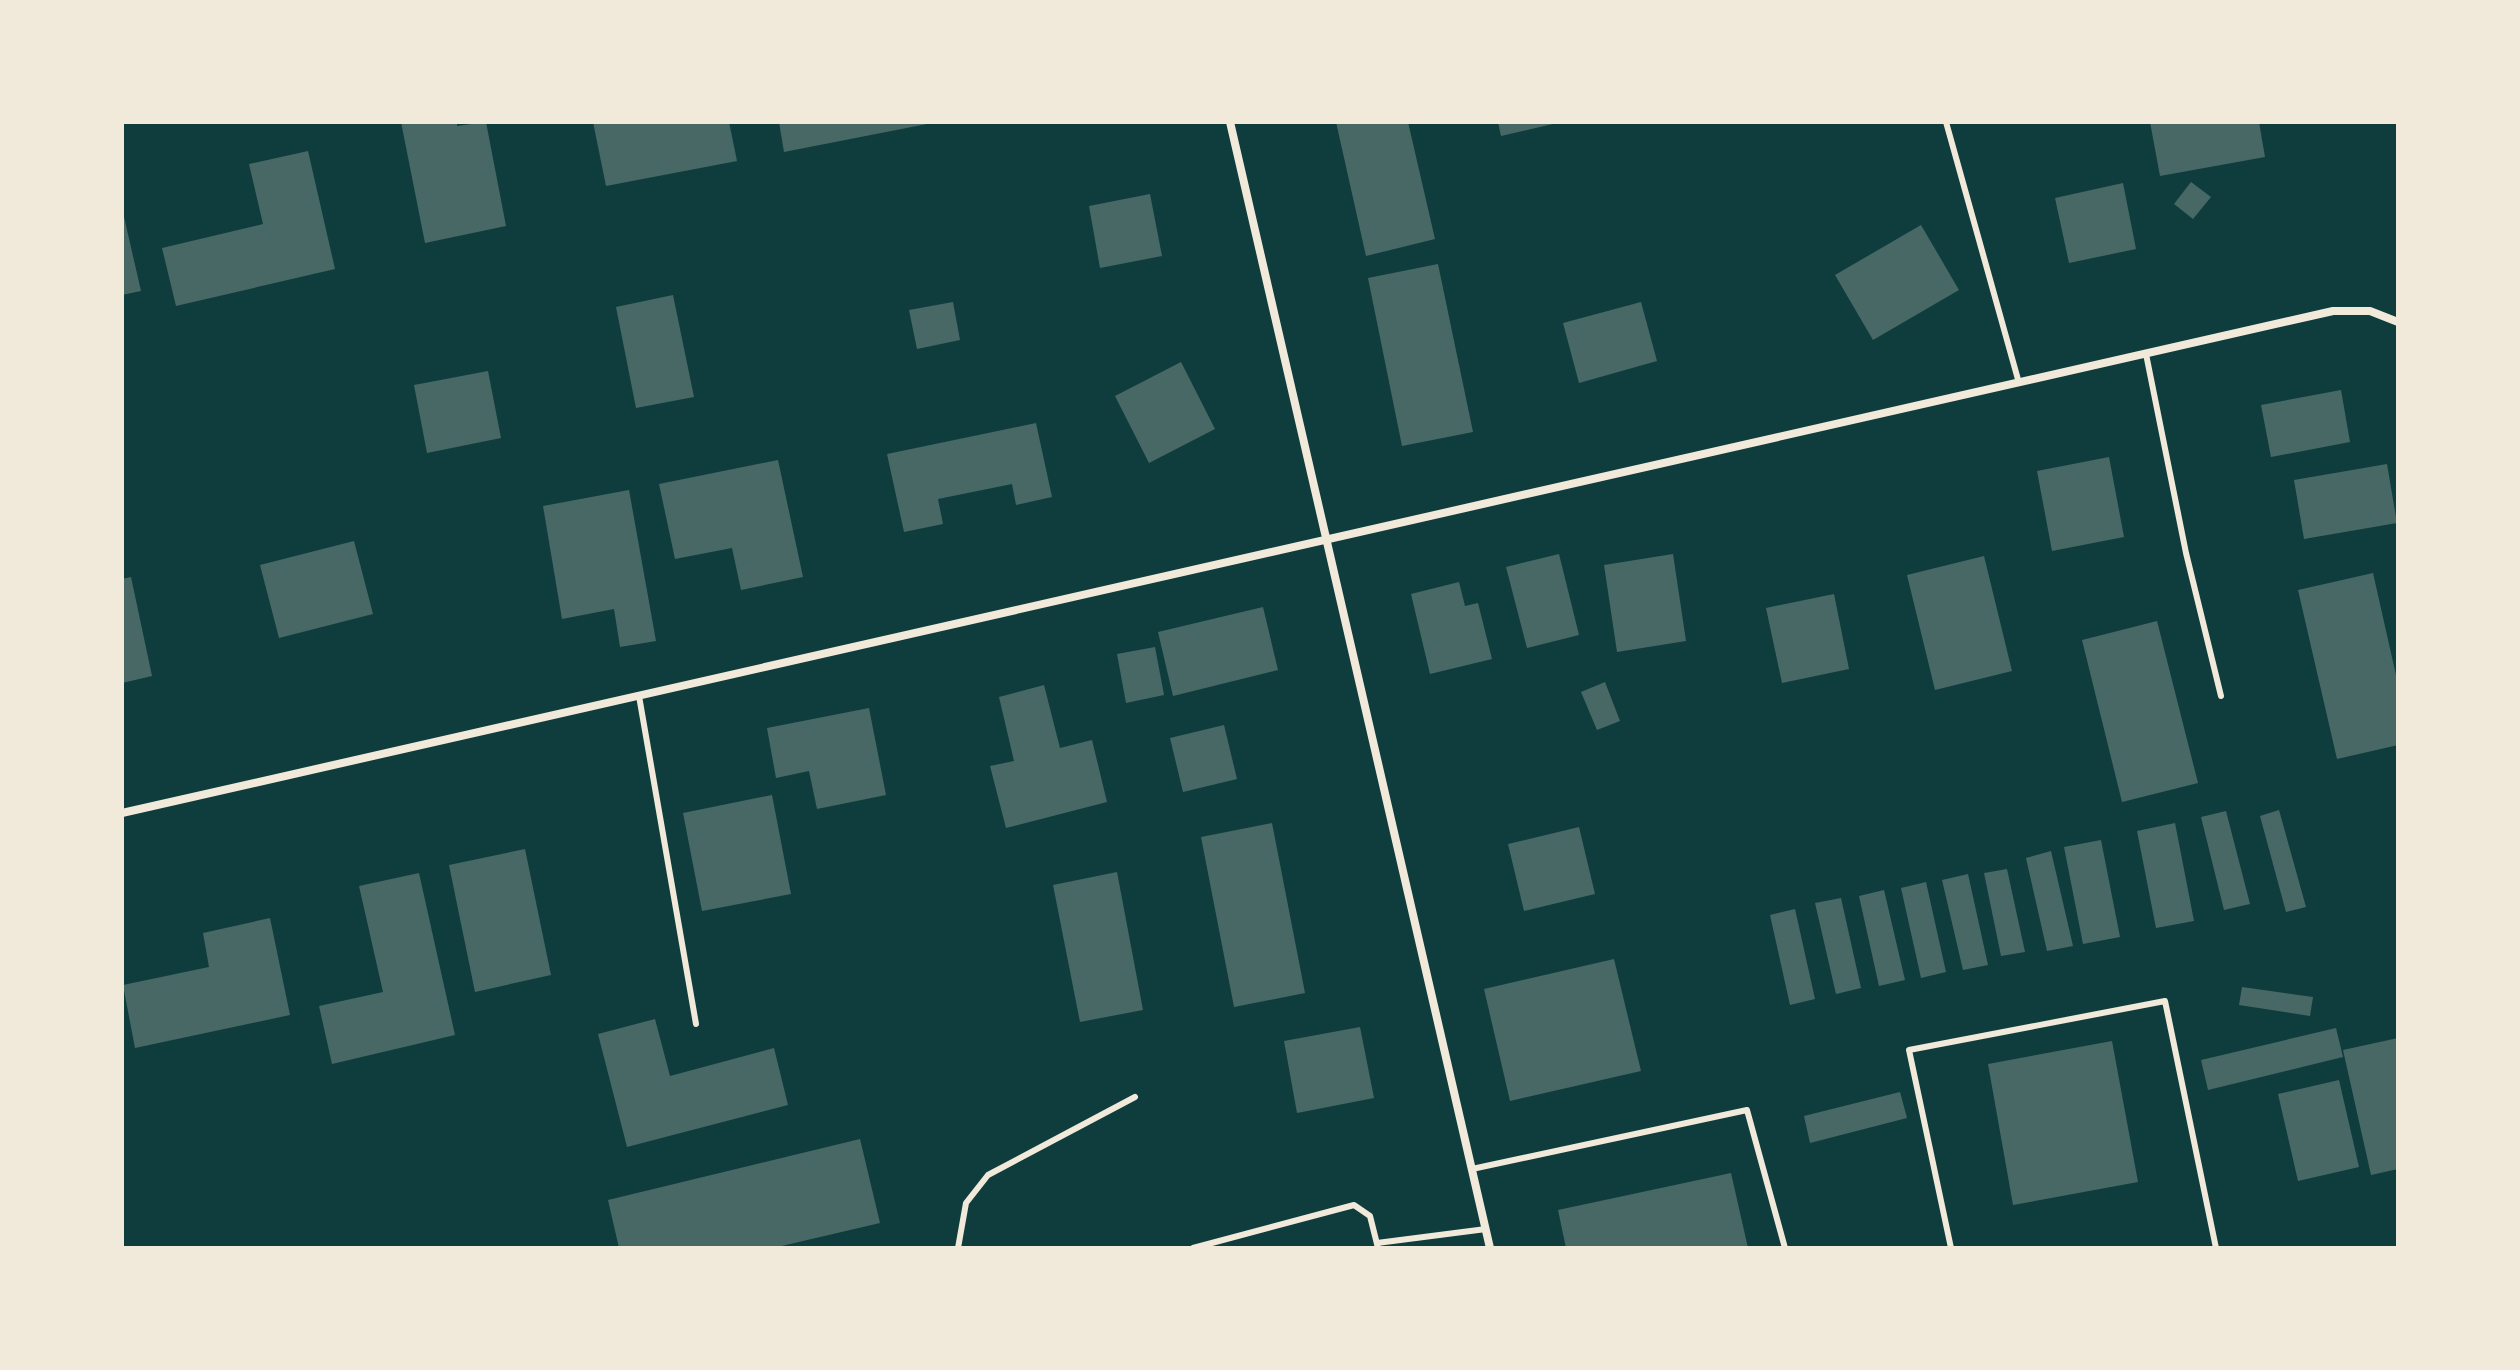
<svg xmlns="http://www.w3.org/2000/svg" width="2520" height="1370" font-family="Manrope,sans-serif">
	<style>
		.building { fill: #486865 }
		.lines { fill: none; stroke-linecap: round; stroke-linejoin: round }
		.service { stroke: #f1e9da; stroke-width: 6 }
		.minor { stroke: #f1e9da; stroke-width: 8 }
	</style>
	<rect width="100%" height="100%" fill="#0f3d3e"/>
	<path class="building" d="M401,122H457V126L486,122L506,226L425,243Z
		M593,122H729L737,161L606,186Z
		M779,122H932V123L784,152Z
		M1336,122H1408L1435,239L1366,256Z
		M1498,122H1557V123L1501,136Z
		M2150,122H2259L2265,157L2160,176Z
		M308,151L335,269L176,306L162,248L263,224L249,164Z
		M2191,182L2211,197L2193,219L2174,204Z
		M2123,183L2136,249L2069,263L2055,198Z
		M1150,194L1162,256L1100,268L1089,206Z
		M122,208L141,291L122,295Z
		M1921,225L1959,290L1873,340L1835,275Z
		M1438,264L1473,432L1402,446L1368,278Z
		M673,295L694,397L636,408L616,307Z
		M953,302L960,340L917,349L909,310Z
		M1641,302L1657,361L1579,383L1563,323Z
		M1181,362L1215,429L1149,463L1115,396Z
		M488,371L501,438L427,453L414,385Z
		M2341,390L2350,442L2271,457L2261,405Z
		M1036,423L1052,497L1016,505L1012,484L938,499L943,524L904,532L887,454Z
		M2109,457L2124,537L2052,551L2037,471Z
		M778,460L803,577L741,590L732,548L675,559L659,484Z
		M2387,464L2397,523L2304,539L2294,480Z
		M629,490L656,641L620,647L614,609L562,619L543,506Z
		M354,541L373,614L279,638L260,565Z
		M1559,554L1579,635L1527,648L1506,567Z
		M1673,554L1686,641L1617,652L1604,565Z
		M1984,556L2012,671L1935,690L1907,575Z
		M2373,573L2398,684V745L2337,759L2298,590Z
		M131,577L152,676L122,683V579Z
		M1459,582L1465,606L1478,603L1492,659L1430,674L1411,594Z
		M1834,594L1849,669L1782,683L1766,608Z
		M1263,607L1278,670L1173,696L1158,632Z
		M2157,621L2198,783L2122,802L2082,640Z
		M1155,647L1164,695L1126,703L1117,654Z
		M1605,682L1620,721L1597,730L1581,692Z
		M1044,685L1060,748L1092,740L1107,802L1006,828L990,766L1014,761L999,697Z
		M869,708L886,795L817,809L809,771L776,778L767,728Z
		M1224,725L1237,779L1183,792L1170,738Z
		M772,795L791,894L702,911L683,813Z
		M2279,810L2306,907L2286,912L2260,816Z
		M2226,811L2250,904L2224,910L2201,817Z
		M1272,823L1305,993L1234,1007L1201,837Z
		M2175,823L2194,921L2156,928L2137,831Z
		M1579,827L1595,894L1524,911L1508,844Z
		M2101,840L2120,937L2083,944L2064,847Z
		M525,849L551,975L475,992L449,865Z
		M2051,851L2073,946L2047,951L2026,858Z
		M2007,869L2025,952L2001,956L1984,873Z
		M1117,872L1143,1010L1080,1022L1053,885Z
		M419,873L455,1035L332,1064L319,1006L383,992L359,886Z
		M1968,874L1988,965L1963,970L1942,880Z
		M1926,882L1946,972L1921,978L1901,888Z
		M1884,890L1905,980L1879,986L1859,896Z
		M1841,898L1861,988L1836,994L1815,903Z
		M1795,909L1815,999L1790,1005L1770,915Z
		M270,918L290,1015L135,1048L123,985L209,967L203,933Z
		M1614,959L1641,1071L1510,1101L1484,989Z
		M2242,987L2313,997L2310,1016L2239,1005Z
		M655,1019L670,1076L774,1048L788,1105L627,1147L598,1034Z
		M1360,1027L1374,1098L1297,1113L1284,1041Z
		M2336,1028L2343,1057L2208,1090L2201,1060Z
		M2398,1038V1169L2371,1175L2343,1050Z
		M2112,1041L2138,1182L2013,1205L1988,1064Z
		M2339,1080L2359,1167L2298,1181L2278,1094Z
		M1900,1092L1907,1118L1810,1143L1804,1116Z
		M860,1139L880,1223L773,1248H619L608,1200Z
		M1731,1173L1748,1248H1566L1558,1210Z"/>
	<g class="lines">
		<path class="service" d="M1946,122L2019,383
			M2146,354L2186,553L2221,696
			M639,696L696,1024
			M1472,1169L1747,1110L1785,1248
			M1377,1243L1486,1229
			M958,1248L966,1203L988,1175L1135,1097
			M1193,1248L1354,1205L1370,1216L1378,1248
			M1951,1248L1909,1050L2165,1001L2216,1248"/>
		<path class="minor" d="M1230,122L1490,1248
			M122,813L2333,311H2370L2398,322"/>
	</g>
	<rect width="2520" height="1370" fill="none" stroke="#f1e9da" stroke-width="248"/>
</svg>
